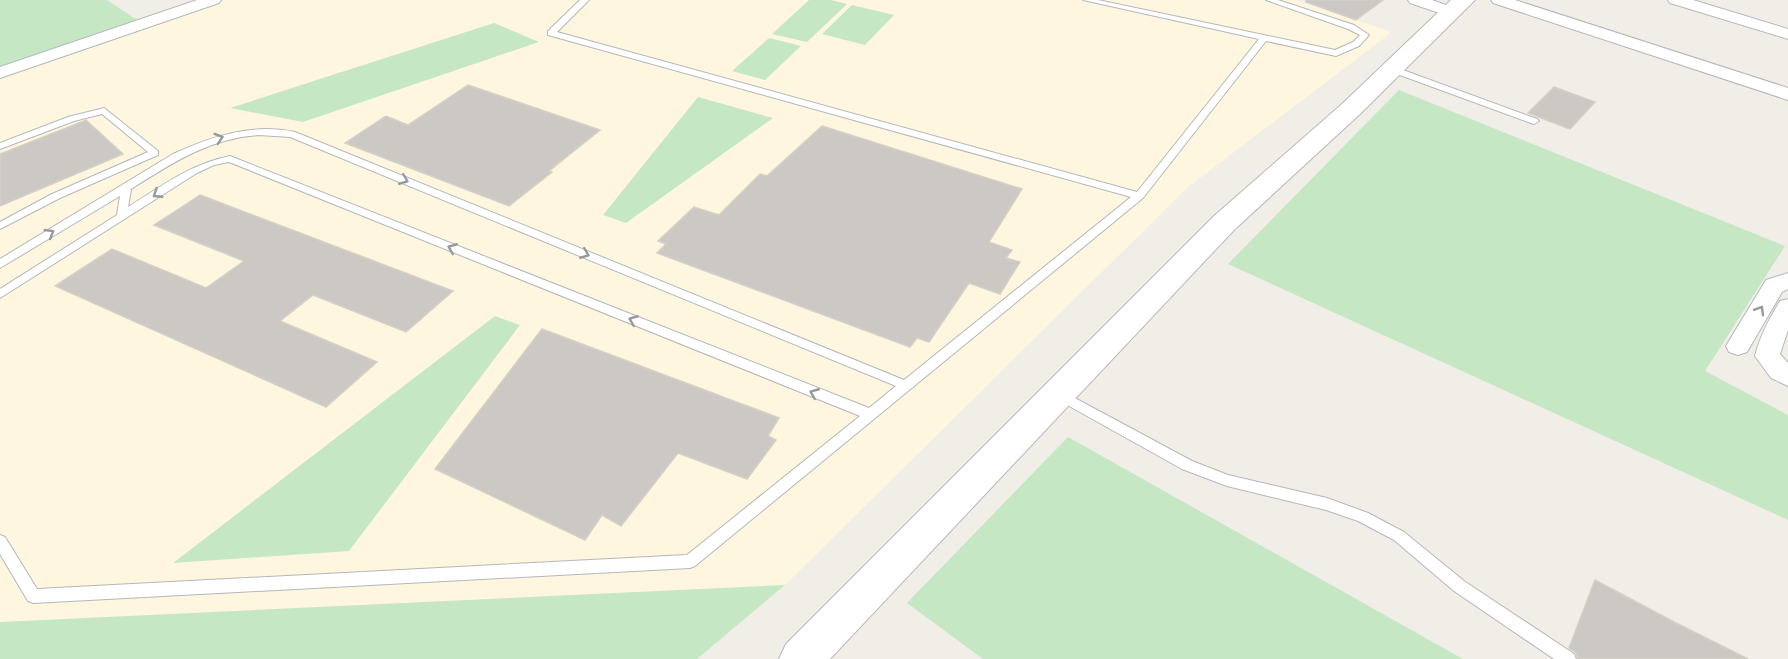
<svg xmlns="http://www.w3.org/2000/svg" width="1788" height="659" font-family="Arial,sans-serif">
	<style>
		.commercial { fill: #fef6df }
		.green { fill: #c5e7c4 }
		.building { fill: #ccc9c4; stroke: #d5d0c5; stroke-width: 1.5 }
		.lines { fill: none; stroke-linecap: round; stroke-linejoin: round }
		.lane-casing { stroke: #b4b7bb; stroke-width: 2 }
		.street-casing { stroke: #b4b7bb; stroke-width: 2 }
		.secondary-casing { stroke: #b5b9be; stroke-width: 2 }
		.lane { fill: #fff; fill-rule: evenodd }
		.street { fill: #fff; fill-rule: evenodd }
		.secondary { fill: #fff; fill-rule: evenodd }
		.oneway { stroke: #969a9c }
	</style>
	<rect width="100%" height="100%" fill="#f0eee7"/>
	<path class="commercial" d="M226,0H1295L1392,32L1188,187L785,585L697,659H0V78Z"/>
	<path class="green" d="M0,0H107L137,20L0,67Z
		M809,0H831L847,4L807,42L772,34Z
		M852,5L894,15L865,45L822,34Z
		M494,23L539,42L303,122L230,108Z
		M769,38L801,46L765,80L732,71Z
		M1399,90L1785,246L1705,371L1788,415V520L1228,264Z
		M698,97L773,118L626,223L603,215Z
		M495,316L520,325L349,551L173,563Z
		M1068,437L1463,659H983L907,603Z
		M785,585L697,659H0V622Z"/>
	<path class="building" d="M1306,0H1383L1356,20L1306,2Z
		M468,85L600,130L549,171L552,172L509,206L345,143L386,116L408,125Z
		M1554,87L1595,102L1570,129L1528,113Z
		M86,120L123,154L0,206V154Z
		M822,126L1022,189L989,242L1012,250L1006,258L1020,262L1000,294L969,283L929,342L917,338L910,347L657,253L666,244L658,241L694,207L719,215L760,174L767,176Z
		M200,195L453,291L406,332L313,295L280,321L377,362L326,407L55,286L112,249L206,288L244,261L154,225Z
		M542,329L779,418L768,436L776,440L747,479L678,453L621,526L602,515L585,540L435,469Z
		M1595,580L1674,622L1748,659H1578L1576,653L1569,648Z"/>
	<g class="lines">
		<defs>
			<path id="lane" d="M580,0H589L557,32L1137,192L1259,39L1083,0H1098L1335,50L1353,42L1360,35L1348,29L1266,0H1278L1354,25L1369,35L1359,46L1336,56L1266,41L1143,198L695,566L690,568L33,603L28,601L0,554V535L5,537L37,589L687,555L860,416L229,162L214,165L197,173L0,298V289L117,215L120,196L0,268V259L173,154C212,136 252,123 295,132L904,380L1131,197L548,35V31ZM259,135L290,137L896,386L869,408L230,156C190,164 162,186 128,207L131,189C172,163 210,138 259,135Z
				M1392,66L1537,119L1539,121L1534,124L1531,123L1389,71V67Z
				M104,108L158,151V155L60,198L0,229V222L52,194L148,152L102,114L74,121L0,149V143L68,117Z
				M1058,389L1192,461L1228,475L1327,498L1368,513L1404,532L1464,581L1574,654L1576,659H1554L1454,591L1394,540L1358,521L1326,510L1227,486L1182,469L1053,397L1052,394L1053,391Z"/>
			<path id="street" d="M197,0H221L219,3L0,78V67Z
				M1408,0H1432L1457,9L1459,12L1451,17L1410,3Z
				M1491,0H1515L1788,88V100L1493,3Z
				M1668,0H1693L1788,29V39L1670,3Z
				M1788,273V289L1782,292L1747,352L1738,355L1729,352L1726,346L1766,280Z
				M1788,299V330L1780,354L1788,363V386L1771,378L1755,356C1760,336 1769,319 1780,301Z"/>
			<path id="secondary" d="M1451,0H1475L1360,114L1234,230L830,659H779L786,644L1214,216L1342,104Z"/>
		</defs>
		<use href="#lane" class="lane-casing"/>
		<use href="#street" class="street-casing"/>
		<use href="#secondary" class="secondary-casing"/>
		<use href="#lane" class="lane"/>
		<use href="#street" class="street"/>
		<use href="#secondary" class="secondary"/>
	</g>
	<defs><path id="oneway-chevron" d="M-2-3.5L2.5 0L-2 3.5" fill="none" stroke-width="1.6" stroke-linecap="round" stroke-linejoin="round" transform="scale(1.5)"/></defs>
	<g class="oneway">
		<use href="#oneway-chevron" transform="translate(219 138) rotate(-18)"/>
		<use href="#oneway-chevron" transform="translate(404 180) rotate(22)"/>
		<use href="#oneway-chevron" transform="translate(157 194) rotate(147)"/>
		<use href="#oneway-chevron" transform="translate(50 233) rotate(-31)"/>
		<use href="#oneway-chevron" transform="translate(452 248) rotate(-158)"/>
		<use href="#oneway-chevron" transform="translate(585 254) rotate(22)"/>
		<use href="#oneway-chevron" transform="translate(1760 310) rotate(-59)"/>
		<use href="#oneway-chevron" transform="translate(633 320) rotate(-158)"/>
		<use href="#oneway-chevron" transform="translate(814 393) rotate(-158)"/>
	</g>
</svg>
